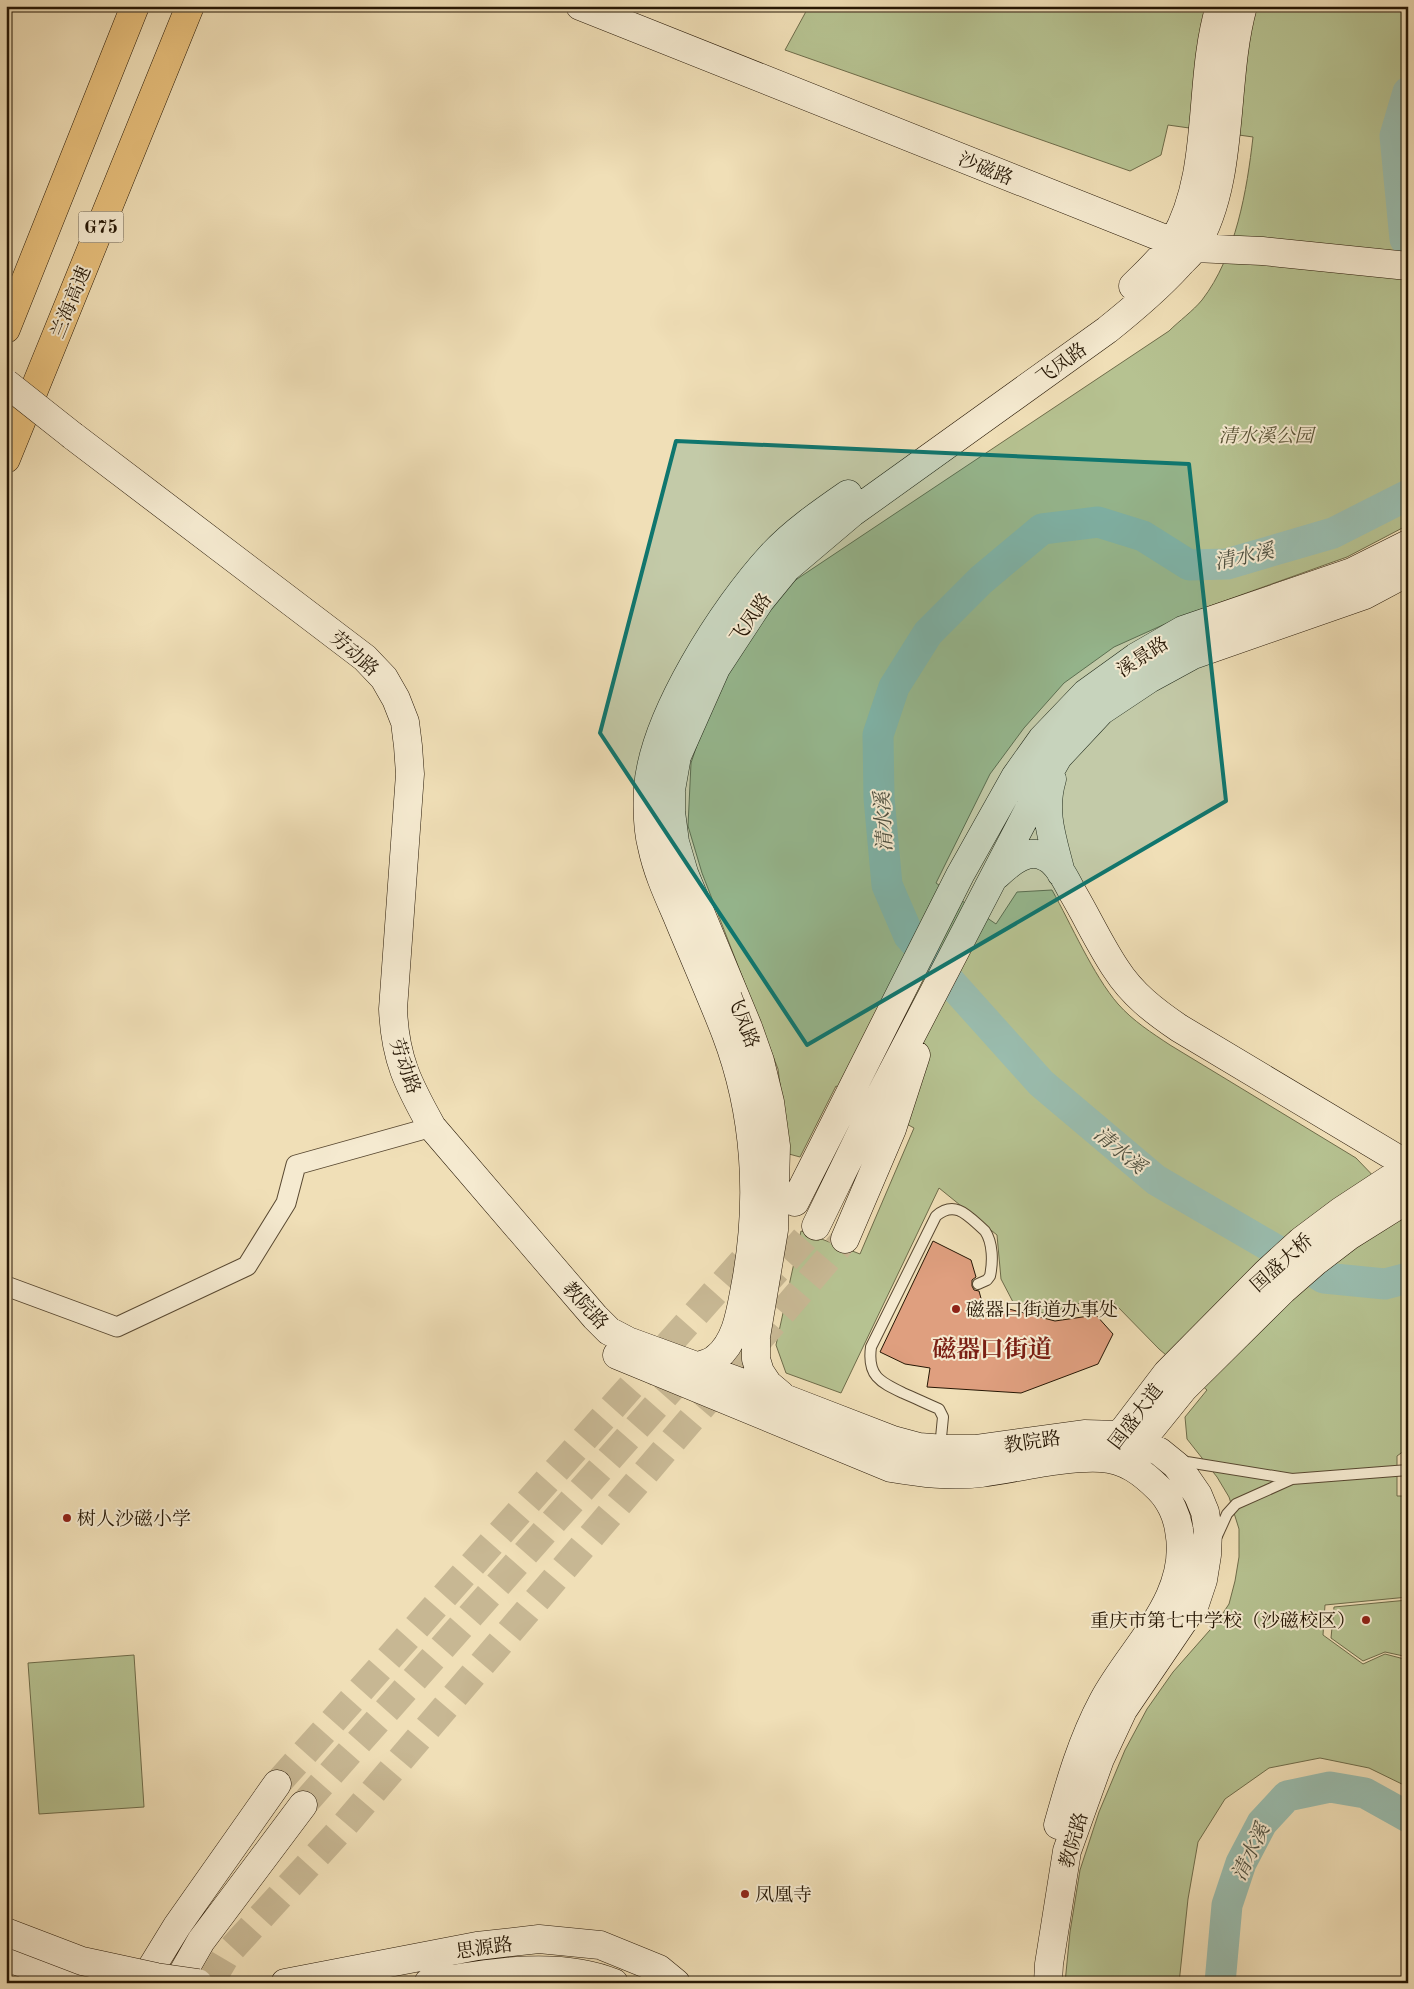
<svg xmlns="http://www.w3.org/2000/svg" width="1414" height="1989" font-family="'Old Standard TT','Noto Serif SC',serif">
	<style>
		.green { fill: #b6c291; stroke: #6e6c4a }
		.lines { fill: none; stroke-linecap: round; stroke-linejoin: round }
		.river { stroke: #9abdaf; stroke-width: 31 }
		.building { fill: #df9f7f; stroke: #251604 }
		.secondary-tunnel { stroke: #c7b793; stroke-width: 28; stroke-dasharray: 28 14; stroke-linecap: butt }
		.primary-tunnel { stroke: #c7b793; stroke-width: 28; stroke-dasharray: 28 14; stroke-linecap: butt }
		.lane-casing { stroke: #584831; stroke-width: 12 }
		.street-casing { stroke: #584831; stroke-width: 21 }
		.secondary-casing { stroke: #251604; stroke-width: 29 }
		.highway-casing { stroke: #251604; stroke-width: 29 }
		.lane { stroke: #f5ead0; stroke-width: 10 }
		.street { stroke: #f5ead0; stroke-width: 19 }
		.secondary { stroke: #f5ead0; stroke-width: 28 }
		.highway { stroke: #e8c07c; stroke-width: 28 }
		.secondary-bridge-casing { stroke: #251604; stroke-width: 29; stroke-linecap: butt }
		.secondary-bridge { stroke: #f5ead0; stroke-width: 28 }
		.marked { fill: #0f766e; fill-opacity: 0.2; stroke: #0f766e; stroke-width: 4; stroke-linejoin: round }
		.poi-dot { fill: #8f2418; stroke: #f5ead0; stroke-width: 2 }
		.labels { text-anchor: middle; stroke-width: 4; stroke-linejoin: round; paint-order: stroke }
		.shield { fill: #f5ead0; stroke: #635641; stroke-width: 1 }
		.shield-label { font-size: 18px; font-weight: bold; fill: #251604 }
		.street-label { font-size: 19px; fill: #251604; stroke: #f5ead0 }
		.park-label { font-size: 19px; font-style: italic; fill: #585235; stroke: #f5ead0 }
		.poi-label { font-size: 19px; fill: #251604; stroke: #f5ead0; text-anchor: start }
		.water-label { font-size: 20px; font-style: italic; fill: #4e5040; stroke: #f5ead0 }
		.district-label { font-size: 24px; font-weight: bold; fill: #7a1f14; stroke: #f5ead0 }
	</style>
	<rect width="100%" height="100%" fill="#f0dfb7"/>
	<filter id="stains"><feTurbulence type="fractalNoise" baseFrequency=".004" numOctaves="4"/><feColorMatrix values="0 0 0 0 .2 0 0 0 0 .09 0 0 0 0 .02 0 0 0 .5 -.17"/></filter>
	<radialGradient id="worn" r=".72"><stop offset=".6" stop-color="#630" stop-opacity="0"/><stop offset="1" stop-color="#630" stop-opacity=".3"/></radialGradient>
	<path class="green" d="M809,6H1408V525L1347,557L1185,615L1114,647L1064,683L1024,728L990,774L936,883L996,924L1017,892L1052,890C1071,924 1093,975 1118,1004C1133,1021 1152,1033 1170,1045L1356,1158L1408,1212V1448L1397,1456V1496H1408V1597L1325,1605L1323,1635L1363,1664L1385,1654L1408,1660V1787L1369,1768L1320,1758L1269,1768L1225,1799L1198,1842L1188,1899L1179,1983H1065L1070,1932L1080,1870L1099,1812L1125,1750L1147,1709L1173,1672L1217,1622L1229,1604L1235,1581L1239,1557V1529L1229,1497L1217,1477L1187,1439L1185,1417L1207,1390L1159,1349L1115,1304L1090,1300L1046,1314L1013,1302L1001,1279L997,1235L939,1188L841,1393L786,1373L776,1345L801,1231L860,1254L914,1128L836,1086L800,1157L789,1154L778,1069L702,873L688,826L691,763L709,709L741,648L788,585L1169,331C1179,321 1193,311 1202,300C1236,256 1247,190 1253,137L1168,125L1161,155L1130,171L785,50Z
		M1408,1600V1657L1385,1652L1363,1661L1331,1638L1334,1607Z
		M134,1655L144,1807L39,1814L28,1663Z"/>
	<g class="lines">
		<path class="river" d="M1408,92L1395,136L1405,239L1408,244
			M1408,495L1333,533L1227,564L1189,565L1143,536L1098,522L1042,529L981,580L928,633L894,687L878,735L879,798L887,885L909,936L1041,1083L1156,1180L1324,1278L1385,1284L1408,1278
			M1220,1983L1227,1905L1241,1863L1262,1823L1287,1796L1330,1787L1365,1793L1408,1817"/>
	</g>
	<path class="building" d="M933,1241L971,1260L976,1277L972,1280V1286L974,1290L979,1291L982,1302L1055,1321L1096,1315L1113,1334L1098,1364L1021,1393L927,1387L930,1368L905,1364L880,1352Z"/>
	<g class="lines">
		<path class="secondary-tunnel" d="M758,1291L816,1226
			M277,1784L758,1244
			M303,1805L693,1364"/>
		<path class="primary-tunnel" d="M210,1983L227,1954L343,1827L845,1239"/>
		<defs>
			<path id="lane" d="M940,1448L943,1417L939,1409C927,1404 915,1398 903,1393C880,1382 867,1376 871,1347L936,1216C956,1199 969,1217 985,1231C993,1243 993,1262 990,1276L987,1280L978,1284
				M1178,1458L1187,1462L1292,1479L1236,1504L1227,1514L1217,1536
				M1292,1479L1408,1470"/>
			<path id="street" d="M6,1286L117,1327L247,1266L286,1203L296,1165L432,1127"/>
			<path id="secondary" d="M580,6L1173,242L1194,248L1262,251L1408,266
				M1133,286C1147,272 1164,257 1174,240C1214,170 1197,82 1220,6
				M73,436L365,658L384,678L396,699L405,722L408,746L410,774L393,1009C395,1059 408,1084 432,1127L595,1317L609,1331L628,1341L784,1398L893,1440L919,1447L945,1449H975L1084,1434L1120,1435L1140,1441L1160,1452L1176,1465L1187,1479L1198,1495L1205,1512L1208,1531L1207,1555L1203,1580L1195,1604L1123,1710L1100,1759L1067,1851L1049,1964L1048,1983
				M1052,779C1042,813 1053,840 1061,873
				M997,875C1010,863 1029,846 1047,858C1060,865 1067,883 1074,895C1088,919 1100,945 1116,969C1132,994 1154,1011 1179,1028L1408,1165
				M795,1202L960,875L1015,777L1042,739L1086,693L1136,657L1183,630L1352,572L1408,544
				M816,1226L871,1113L1038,792L1058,757L1101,711L1149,679L1193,655L1365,595L1408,572
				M845,1239L892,1129L916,1055
				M617,1355L891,1468C921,1473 951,1477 981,1473C1018,1468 1065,1456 1101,1458C1125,1459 1143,1473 1159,1489C1170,1500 1177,1516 1179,1530C1192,1598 1132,1646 1103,1701C1082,1740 1070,1782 1058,1825
				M699,1366C704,1364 712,1362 716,1358C738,1341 741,1307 746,1282C761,1199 756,1113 726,1034C711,995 693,955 677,916C667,893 657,871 652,847C647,828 647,807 648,788C653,717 724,607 771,556C793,532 822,512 848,494
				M781,1395L768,1384L760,1372L756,1359V1337L774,1230L776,1146L770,1102L760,1061L748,1027L684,873L675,842L671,812V790L677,756L716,668L760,601L787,568L852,513L1107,330C1132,310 1156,290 1178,266C1183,260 1191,254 1195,247C1236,179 1222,81 1243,6
				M1110,1448L1167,1373L1266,1273L1301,1241L1341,1211L1408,1167
				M1129,1456L1184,1388L1283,1290L1315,1262L1349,1236L1408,1199
				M6,1957L77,1983
				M142,1983L177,1926L277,1784
				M177,1983L201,1941L303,1805
				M285,1983L477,1946L539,1939L600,1945L659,1969L676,1983
				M428,1983C486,1973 559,1960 614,1983"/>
			<path id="highway" d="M6,329L135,6
				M6,459L190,6"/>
		</defs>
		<use href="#lane" class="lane-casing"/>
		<use href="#street" class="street-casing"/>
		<use href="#secondary" class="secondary-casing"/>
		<use href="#highway" class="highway-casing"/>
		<use href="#lane" class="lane"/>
		<use href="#street" class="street"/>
		<use href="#secondary" class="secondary"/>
		<use href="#highway" class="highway"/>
		<defs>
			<path id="secondary-bridge" d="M6,383L73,436
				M6,1932L82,1961L156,1977L198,1983"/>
		</defs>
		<use href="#secondary-bridge" class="secondary-bridge-casing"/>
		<use href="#secondary-bridge" class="secondary-bridge"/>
	</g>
	<path class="marked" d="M676,441L1189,464L1226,801L807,1045L600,733Z"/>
	<g class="poi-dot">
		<circle cx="956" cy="1309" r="5"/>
		<circle cx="67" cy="1518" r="5"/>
		<circle cx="1366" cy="1620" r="5"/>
		<circle cx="745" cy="1894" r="5"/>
	</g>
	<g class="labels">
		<rect class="shield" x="78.5" y="211.5" width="45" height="31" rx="4"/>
		<g class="shield-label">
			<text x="101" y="233">G75</text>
		</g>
		<g class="street-label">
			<text transform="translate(986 168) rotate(22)" y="7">沙磁路</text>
			<text transform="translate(70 302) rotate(-68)" y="7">兰海高速</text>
			<text transform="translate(1061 363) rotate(-36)" y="7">飞凤路</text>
			<text transform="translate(750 618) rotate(-55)" y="7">飞凤路</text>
			<text transform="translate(355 653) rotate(41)" y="7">劳动路</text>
			<text transform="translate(1142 656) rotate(-33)" y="7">溪景路</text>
			<text transform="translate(744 1020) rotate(69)" y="7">飞凤路</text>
			<text transform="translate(406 1066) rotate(71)" y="7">劳动路</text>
			<text transform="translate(1281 1262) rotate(-42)" y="7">国盛大桥</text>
			<text transform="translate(586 1305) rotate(47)" y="7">教院路</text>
			<text transform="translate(1135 1416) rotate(-53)" y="7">国盛大道</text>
			<text transform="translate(1032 1441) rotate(-8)" y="7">教院路</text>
			<text transform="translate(1073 1840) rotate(-74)" y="7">教院路</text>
			<text transform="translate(484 1947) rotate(-8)" y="7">思源路</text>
		</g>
		<g class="park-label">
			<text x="1266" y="442">清水溪公园</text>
		</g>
		<g class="poi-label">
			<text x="966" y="1316">磁器口街道办事处</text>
			<text x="77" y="1525">树人沙磁小学</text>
			<text x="1356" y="1627" text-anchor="end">重庆市第七中学校（沙磁校区）</text>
			<text x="755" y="1901">凤凰寺</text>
		</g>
		<g class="water-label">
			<text transform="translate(1244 556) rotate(-12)" y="7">清水溪</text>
			<text transform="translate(883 822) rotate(-93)" y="7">清水溪</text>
			<text transform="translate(1120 1150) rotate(40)" y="7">清水溪</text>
			<text transform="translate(1250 1852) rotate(-64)" y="7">清水溪</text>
		</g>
		<g class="district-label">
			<text x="992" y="1357">磁器口街道</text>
		</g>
	</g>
	<rect width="1414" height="1989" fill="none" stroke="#f0dfb7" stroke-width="25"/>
	<rect x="8" y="8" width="1399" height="1974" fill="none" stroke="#251604" stroke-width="2.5"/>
	<rect x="12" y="12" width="1389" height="1964" fill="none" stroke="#251604"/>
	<rect width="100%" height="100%" filter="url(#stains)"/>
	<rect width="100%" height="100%" fill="url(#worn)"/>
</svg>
